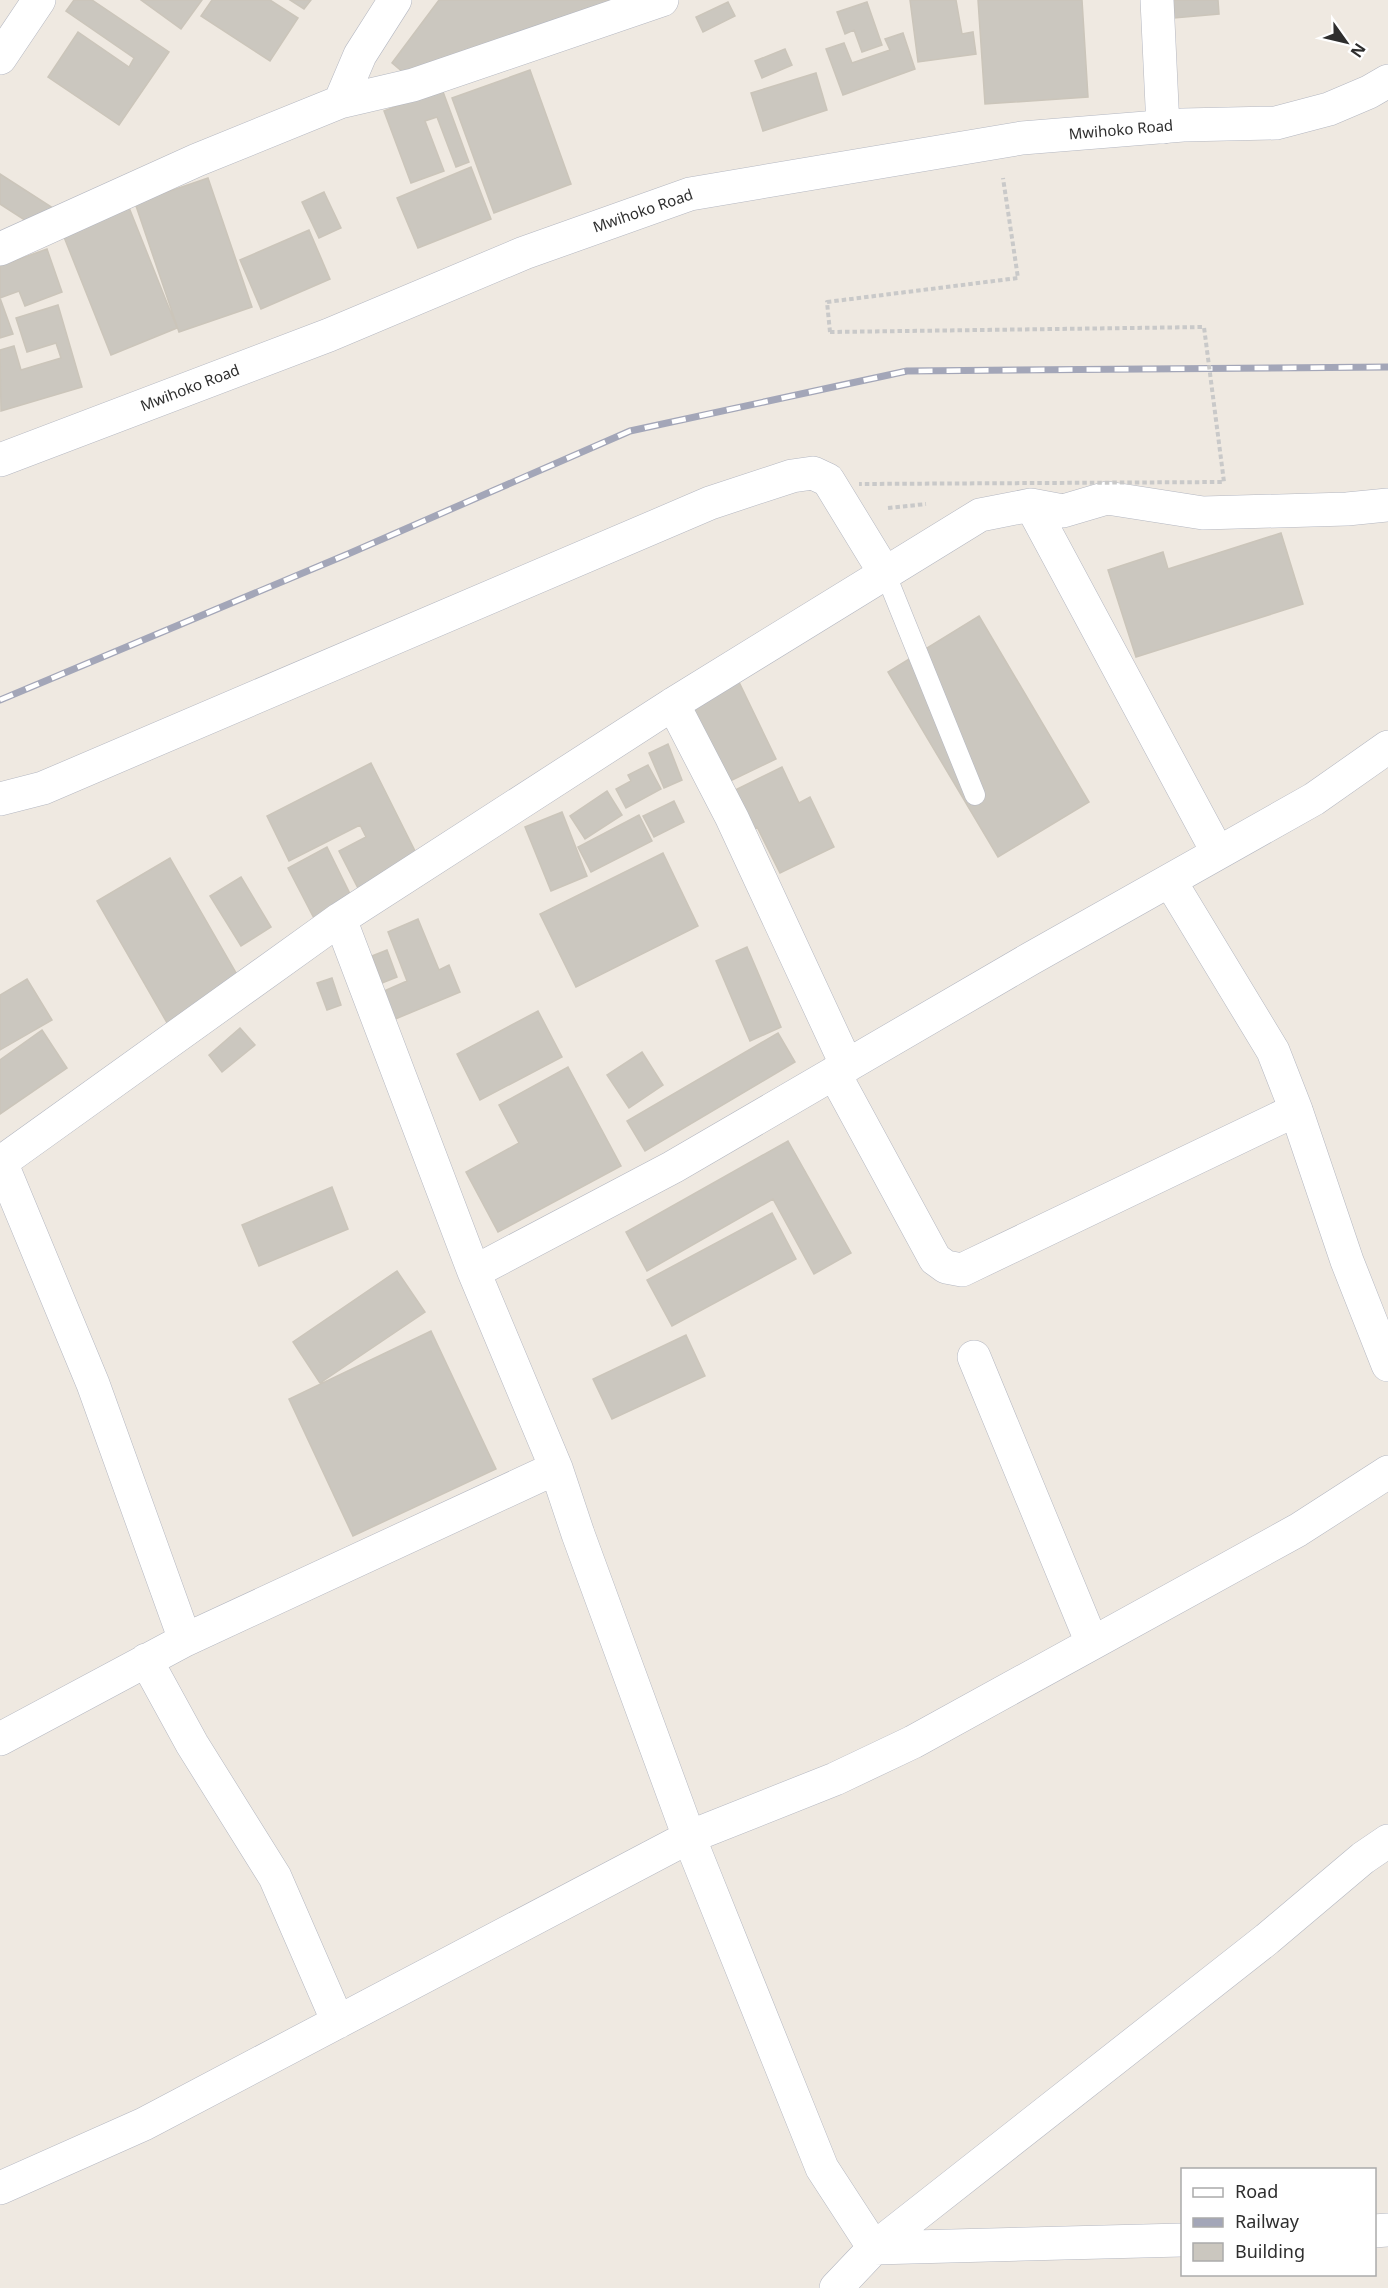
<svg xmlns="http://www.w3.org/2000/svg" width="1388" height="2288" font-family="'Noto Sans',sans-serif">
	<style>
		.building { fill: #cbc7bf; stroke: #cbc5ba; stroke-width: 1.5 }
		.lines { fill: none; stroke-linecap: round; stroke-linejoin: round }
		.lane-casing { stroke: #b4b7c1; stroke-width: 21 }
		.street-casing { stroke: #b4b7c1; stroke-width: 34 }
		.secondary-casing { stroke: #b4b7c1; stroke-width: 34 }
		.path { stroke: #c9c9c9; stroke-width: 4; stroke-dasharray: 4.5 3; stroke-linecap: butt }
		.lane { stroke: #fff; stroke-width: 20 }
		.street { stroke: #fff; stroke-width: 33 }
		.secondary { stroke: #fff; stroke-width: 33 }
		.rail-casing { stroke: #a3a6b8; stroke-width: 7 }
		.rail { stroke: #fff; stroke-width: 4.5; stroke-dasharray: 14; stroke-linecap: butt }
		.path-bridge { stroke: #c9c9c9; stroke-width: 4; stroke-dasharray: 4.5 3; stroke-linecap: butt }
		.labels { text-anchor: middle; stroke-width: 6; stroke-linejoin: round; paint-order: stroke }
		.street-label { font-size: 15px; fill: #2e2e2e; stroke: #fff }
	</style>
	<rect width="100%" height="100%" fill="#efe9e1"/>
	<path class="building" d="M74,0H92L169,52L119,125L48,77L78,32L129,67L134,58L66,11Z
		M141,0H202L181,29Z
		M212,0H270L298,18L270,61L201,16Z
		M290,0H311L304,9Z
		M439,0H615L412,80L392,63Z
		M910,0H956L962,34L973,32L976,54L918,62Z
		M978,0H1082L1088,97L985,104Z
		M1173,0H1218L1219,14L1174,18Z
		M728,2L735,16L703,32L696,17Z
		M867,2L882,45L862,52L854,30L845,34L837,12Z
		M903,33L915,69L843,95L826,49L844,43L852,63L890,50L885,39Z
		M785,49L792,65L762,78L755,61Z
		M530,70L571,184L494,213L452,98Z
		M816,73L827,110L763,131L751,93Z
		M442,89L469,162L456,167L437,117L425,121L444,171L411,183L384,111Z
		M471,167L491,219L418,248L397,198Z
		M0,174L53,208L31,224L0,204Z
		M208,178L252,307L179,332L135,203Z
		M324,192L341,228L319,238L302,202Z
		M126,200L177,328L111,355L60,227Z
		M309,230L330,279L261,309L240,260Z
		M47,249L62,292L25,306L19,291L0,298V266Z
		M0,298L13,334L0,338Z
		M58,305L82,387L1,411L0,350L14,346L21,370L61,358L56,343L27,352L16,318Z
		M1281,533L1303,604L1136,657L1108,570L1163,552L1168,569Z
		M979,616L1089,802L998,857L888,672Z
		M738,680L776,759L726,783L689,704Z
		M668,744L682,780L664,788L649,753Z
		M371,763L421,863L361,894L339,851L366,837L360,825L289,861L267,816Z
		M648,765L661,789L626,808L616,789L631,781L628,775Z
		M782,767L799,803L810,797L834,847L780,873L757,827L748,832L729,793Z
		M607,791L622,815L585,839L570,816Z
		M674,801L684,822L654,837L643,816Z
		M562,812L587,876L551,891L525,827Z
		M639,815L652,841L591,872L578,847Z
		M327,847L355,904L317,924L288,868Z
		M663,853L698,926L576,987L540,914Z
		M170,858L243,985L170,1028L97,901Z
		M241,877L271,927L241,946L210,896Z
		M418,919L439,970L449,965L460,992L393,1020L382,992L407,981L388,932Z
		M747,947L781,1027L750,1041L716,961Z
		M387,950L397,977L382,983L372,956Z
		M332,978L341,1005L327,1010L317,983Z
		M27,979L52,1020L0,1050V995Z
		M538,1011L562,1057L480,1100L457,1054Z
		M240,1028L255,1045L222,1072L209,1055Z
		M42,1030L67,1068L0,1114V1060Z
		M778,1033L795,1062L645,1151L627,1121Z
		M642,1052L663,1085L629,1108L607,1075Z
		M568,1067L621,1166L498,1232L466,1172L519,1143L499,1105Z
		M788,1141L851,1253L814,1274L773,1199L647,1271L626,1232Z
		M332,1187L348,1229L259,1266L242,1225Z
		M772,1213L796,1259L672,1326L647,1280Z
		M397,1271L425,1312L320,1383L293,1342Z
		M431,1331L496,1469L353,1536L289,1399Z
		M686,1335L705,1376L612,1419L593,1379Z"/>
	<g class="lines">
		<defs>
			<path id="lane" d="M886,575L975,795"/>
			<path id="street" d="M1157,0L1163,127
				M0,58L39,0
				M340,102L360,55L395,0
				M0,249L197,160L340,102L413,85L662,0
				M1031,505L1218,853
				M673,704L732,818L847,1066
				M0,799L43,788L710,503L792,476L813,473L828,480L886,575
				M1170,881L1273,1051L1296,1110L1347,1261L1388,1365
				M340,919L474,1272L556,1468L578,1534L689,1837L822,2168L874,2248L1182,2240
				M834,1073L935,1259L946,1267L962,1270L1296,1110
				M1,1162L93,1384L185,1640
				M0,1163L340,919L673,704L980,515L1031,505L1063,511L1107,498L1203,513L1347,509L1388,505
				M474,1272L673,1167L1030,959L1314,799L1388,747
				M974,1357L1092,1643
				M146,1660L192,1744L275,1877L338,2022
				M0,1739L185,1640L556,1468
				M0,2188L144,2124L689,1837L835,1779L913,1742L1298,1530L1388,1472
				M1374,2231L1388,2230
				M836,2288L874,2248L1267,1939L1363,1858L1388,1841"/>
			<path id="secondary" d="M0,460L329,335L524,253L690,194L1022,138L1183,125L1276,123L1329,109L1369,92L1388,81"/>
		</defs>
		<use href="#lane" class="lane-casing"/>
		<use href="#street" class="street-casing"/>
		<use href="#secondary" class="secondary-casing"/>
		<path class="path" d="M830,332L827,302L1018,278L1003,178
			M888,508L926,504"/>
		<use href="#lane" class="lane"/>
		<use href="#street" class="street"/>
		<use href="#secondary" class="secondary"/>
		<defs>
			<path id="rail" d="M0,700L348,554L630,431L907,371L1388,367"/>
		</defs>
		<use href="#rail" class="rail-casing"/>
		<use href="#rail" class="rail"/>
		<path class="path-bridge" d="M830,332L1204,327L1224,482L859,484"/>
	</g>
	<g class="labels">
		<g class="street-label">
			<text transform="translate(1121 130) rotate(-5)" y="5">Mwihoko Road</text>
			<text transform="translate(643 211) rotate(-19)" y="5">Mwihoko Road</text>
			<text transform="translate(190 388) rotate(-21)" y="5">Mwihoko Road</text>
		</g>
	</g>
	<rect x="1181" y="2168" width="195" height="108" fill="#ffffff" stroke="#ababab" stroke-width="1.5"/>
	<rect x="1193" y="2188" width="30" height="9" fill="#ffffff" stroke="#ababab" stroke-width="1.5"/>
	<text x="1235" y="2198" font-size="18" fill="#2e2e2e">Road</text>
	<rect x="1193" y="2218" width="30" height="9" fill="#a3a6b8" stroke="#ababab" stroke-width="1.5"/>
	<text x="1235" y="2228" font-size="18" fill="#2e2e2e">Railway</text>
	<rect x="1193" y="2243" width="30" height="18" fill="#cbc7bf" stroke="#ababab" stroke-width="1.5"/>
	<text x="1235" y="2258" font-size="18" fill="#2e2e2e">Building</text>
	<g transform="translate(1346 42) rotate(124)" stroke="#ffffff" stroke-width="4.5" paint-order="stroke">
	<path d="M0-4.5L10 22L0 15L-10 22Z" fill="#2e2e2e"/>
	<text y="-9" font-size="16" font-weight="bold" text-anchor="middle" fill="#2e2e2e">N</text>
	</g>
</svg>
